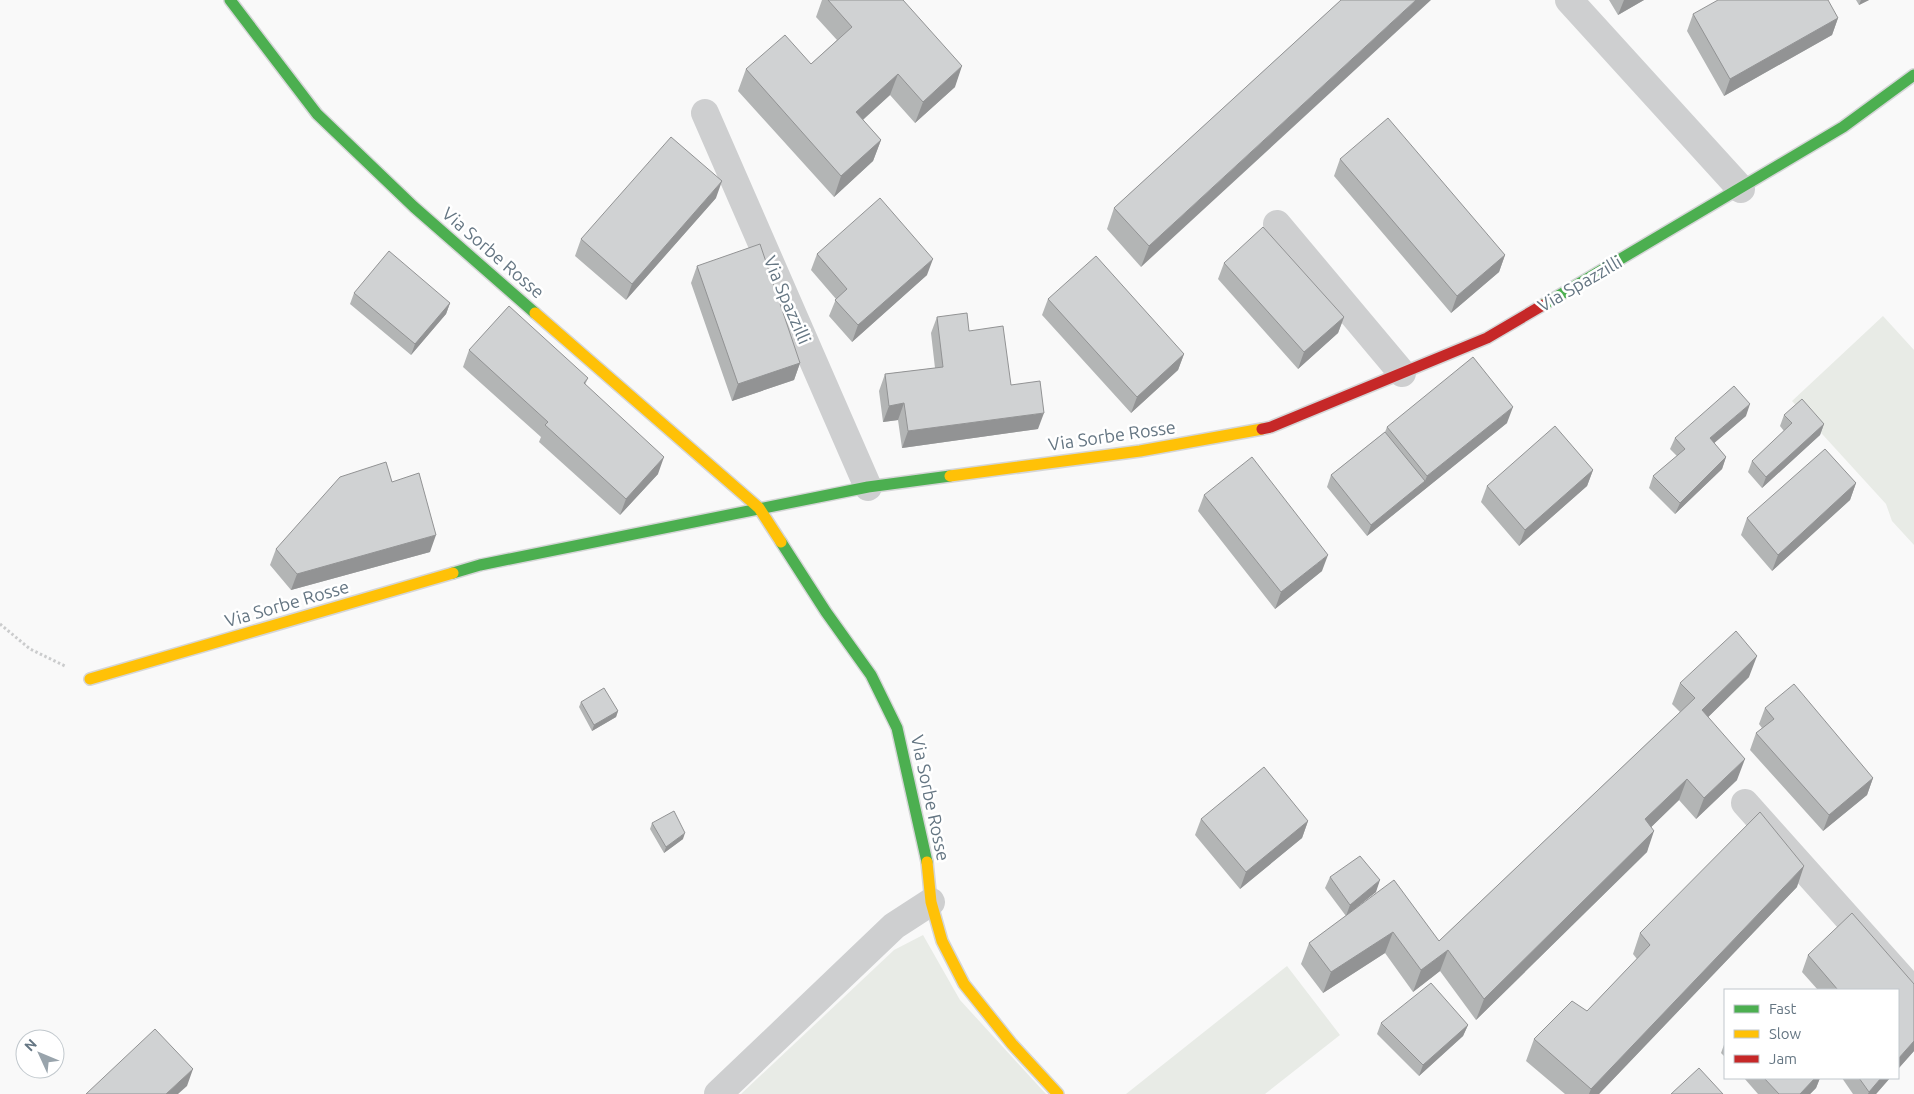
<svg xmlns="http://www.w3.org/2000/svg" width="1914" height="1094" font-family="Ubuntu,sans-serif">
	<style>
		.green { fill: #e8ebe6 }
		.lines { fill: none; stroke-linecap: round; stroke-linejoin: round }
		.fast-casing { stroke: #d5d6d7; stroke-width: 14 }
		.slow-casing { stroke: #d5d6d7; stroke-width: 14 }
		.jam-casing { stroke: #d5d6d7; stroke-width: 14 }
		.path { stroke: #cbcccd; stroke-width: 3; stroke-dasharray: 2.5 2.5; stroke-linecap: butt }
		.street { stroke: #cecfd0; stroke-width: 28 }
		.fast { stroke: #4caf50; stroke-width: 11 }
		.slow { stroke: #ffc107; stroke-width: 11 }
		.jam { stroke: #c62828; stroke-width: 11 }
		.wall { fill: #b3b5b5 }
		.shaded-wall { fill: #929394 }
		.building { fill: #d0d2d3; stroke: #929394 }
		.labels { text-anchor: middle; stroke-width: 5; stroke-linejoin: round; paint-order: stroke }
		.street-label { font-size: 18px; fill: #657683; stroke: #fff }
	</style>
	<rect width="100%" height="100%" fill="#f9f9f9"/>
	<path class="green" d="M1883,316L1914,350V545L1892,521L1886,504L1792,401Z
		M923,935L960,1000L1046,1094H741L894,950Z
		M1287,966L1340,1035L1265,1094H1126Z"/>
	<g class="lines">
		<defs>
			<path id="fast" d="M230,0L317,114L414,207L535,313
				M1543,305L1843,127L1914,75
				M781,542L826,612L871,675L897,728L927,862
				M453,573L480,565L868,487L950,476"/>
			<path id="slow" d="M535,313L759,508L781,542
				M950,476L1140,451L1262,429
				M90,679L453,573
				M927,862L931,902L942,941L964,984L1012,1044L1058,1094"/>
			<path id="jam" d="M1262,429L1271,427L1487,338L1543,305"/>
		</defs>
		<use href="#fast" class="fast-casing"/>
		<use href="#slow" class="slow-casing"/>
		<use href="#jam" class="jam-casing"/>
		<path class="path" d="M0,624L30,649L65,666"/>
		<path class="street" d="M1569,0L1741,189
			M705,113L868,487
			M1277,224L1402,373
			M1745,803L1914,992
			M718,1094L894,926L931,902"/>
		<use href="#fast" class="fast"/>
		<use href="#slow" class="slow"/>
		<use href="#jam" class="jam"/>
	</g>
	<path class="wall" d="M822,0H903L955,87L915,123L890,95L863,120L881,140L873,161L834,197L738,91L746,69L811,64L837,40L816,17Z
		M1341,0L1141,267L1107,229L1114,208Z
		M1609,0H1644L1618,15Z
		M1856,0H1869L1859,5Z
		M1693,14L1838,18L1832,35L1724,96L1687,31Z
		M1340,159L1505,255L1499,272L1451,313L1334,176Z
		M716,198L626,300L575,256L581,239Z
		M817,254L927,275L852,342L829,316L836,299L811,270Z
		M1224,263L1344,317L1338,333L1298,369L1218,279Z
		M697,266L800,363L794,380L732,401L691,283Z
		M354,293L450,303L446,314L411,355L350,304Z
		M1048,299L1184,354L1178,370L1131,413L1042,315Z
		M937,317L969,331L1011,385L1038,429L902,448L898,420L883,422L879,391L885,374L935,368L931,333Z
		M469,350L588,378L585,385L658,474L620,515L539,442L541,437L463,367Z
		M1784,415L1824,424L1820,435L1762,488L1748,472L1752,461L1784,431L1780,426Z
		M1746,416L1714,443L1726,457L1722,469L1675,514L1649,488L1653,476L1677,456L1670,449L1675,438Z
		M1507,423L1367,536L1327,487L1331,475L1385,432L1387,427Z
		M1593,470L1587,486L1519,546L1481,502L1487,486Z
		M392,482L430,552L291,590L270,565L276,549Z
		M1856,483L1850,500L1772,571L1741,535L1747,518Z
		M1204,495L1322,571L1275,609L1198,511Z
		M1749,677L1708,717L1737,780L1696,819L1679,800L1651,827L1647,852L1476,1020L1440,971L1413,992L1385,953L1323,993L1301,964L1309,943L1346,916L1325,888L1330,877L1376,892L1357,907L1439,941L1680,712L1672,704L1680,683Z
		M581,702L618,711L616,717L592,731L579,707Z
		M1765,708L1873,778L1867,795L1823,831L1750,750L1756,733L1762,728L1759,724Z
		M1201,819L1308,821L1302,838L1240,889L1195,835Z
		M652,823L683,839L664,853L650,829Z
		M1797,887L1599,1094H1565L1526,1061L1534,1039L1587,1011L1637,959L1633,954L1640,933Z
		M1808,955L1914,984V1051L1898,1069V990H1818L1802,972Z
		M1381,1023L1468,1025L1463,1036L1419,1076L1377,1034Z
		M1725,1042V1057L1721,1053Z
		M1744,1078H1820L1816,1088L1810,1094H1758Z
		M1842,1078H1890L1876,1094H1853Z"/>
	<path class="shaded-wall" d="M1416,0H1431L1141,267L1149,246Z
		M1624,0H1644L1618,15Z
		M1861,0H1869L1859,5Z
		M1838,18L1832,35L1724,96L1730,79Z
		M962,66L955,87L915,123L923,102Z
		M898,74L890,95L848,133L856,112Z
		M881,140L873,161L834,197L841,176Z
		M722,181L716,198L626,300L632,284Z
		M1505,255L1499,272L1451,313L1457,296Z
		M933,259L927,275L852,342L858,325Z
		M450,303L446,314L411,355L415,344Z
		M1344,317L1338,333L1298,369L1304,352Z
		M1184,354L1178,370L1131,413L1137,397Z
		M800,363L794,380L732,401L738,384Z
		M904,403L898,420L883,422L889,406Z
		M1750,404L1746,416L1706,450L1710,438Z
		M1513,407L1507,423L1367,536L1371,525L1425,481L1427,476Z
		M1044,413L1038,429L902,448L908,431Z
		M1824,424L1820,435L1762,488L1766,477Z
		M664,457L658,474L620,515L626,499Z
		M1726,457L1722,469L1675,514L1680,503Z
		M1593,470L1587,486L1519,546L1525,530Z
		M1856,483L1850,500L1772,571L1778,555Z
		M436,535L430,552L291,590L297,574Z
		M1328,555L1322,571L1275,609L1281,592Z
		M1757,656L1749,677L1694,731L1702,710Z
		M618,711L616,717L592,731L594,725Z
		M1745,759L1737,780L1696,819L1704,798Z
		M1873,778L1867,795L1823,831L1829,815Z
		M1687,779L1679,800L1638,840L1645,819Z
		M1308,821L1302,838L1240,889L1246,872Z
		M1654,831L1647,852L1476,1020L1484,999Z
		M685,833L683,839L664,853L666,847Z
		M1804,866L1797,887L1599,1094H1589L1591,1089Z
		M1380,880L1376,892L1346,916L1350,905Z
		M1393,932L1385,953L1323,993L1331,972Z
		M1448,950L1440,971L1413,992L1421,970Z
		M1468,1025L1463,1036L1419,1076L1423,1065Z
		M1914,1041V1051L1898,1069V1059Z
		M193,1069L187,1086L178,1094H166Z
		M1815,1078H1820L1816,1088L1810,1094H1800Z
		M1881,1078H1890L1876,1094H1868L1869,1092Z"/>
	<path class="building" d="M828,0H903L962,66L923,102L898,74L856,112L881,140L841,176L746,69L785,35L811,64L852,27Z
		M1341,0H1416L1149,246L1114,208Z
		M1718,0H1828L1838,18L1730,79L1693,14Z
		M1388,118L1505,255L1457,296L1340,159Z
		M671,137L722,181L632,284L581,239Z
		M880,198L933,259L858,325L835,300L847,289L817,254Z
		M1263,227L1344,317L1304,352L1224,263Z
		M760,244L800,363L738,384L697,266Z
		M389,251L450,303L415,344L354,293Z
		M1096,256L1184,354L1137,397L1048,299Z
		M509,306L588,378L584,383L664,457L626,499L545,425L548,422L469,350Z
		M967,313L969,331L1003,326L1011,385L1040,381L1044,413L908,431L904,403L889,406L885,374L943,367L937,317Z
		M1473,357L1513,407L1427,476L1387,427Z
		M1734,386L1750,404L1710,438L1726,457L1680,503L1653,476L1685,449L1675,438Z
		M1802,399L1824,424L1766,477L1752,461L1792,423L1784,415Z
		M1555,426L1593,470L1525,530L1487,486Z
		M1385,432L1425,481L1371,525L1331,475Z
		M1825,449L1856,483L1778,555L1747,518Z
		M1252,457L1328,555L1281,592L1204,495Z
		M386,462L392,482L419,473L436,535L297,574L276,549L340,477Z
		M1736,631L1757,656L1702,710L1745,759L1704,798L1687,779L1645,819L1654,831L1484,999L1448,950L1421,970L1393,932L1331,972L1309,943L1394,880L1439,941L1695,698L1680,683Z
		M1794,684L1873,778L1829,815L1756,733L1774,719L1765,708Z
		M604,688L618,711L594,725L581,702Z
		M1264,767L1308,821L1246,872L1201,819Z
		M674,811L685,833L666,847L652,823Z
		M1760,812L1804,866L1591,1089L1534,1039L1572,1001L1587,1011L1650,945L1640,933Z
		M1360,856L1380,880L1350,905L1330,877Z
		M1852,913L1914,984V1041L1898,1059V990H1838L1808,955Z
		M1431,983L1468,1025L1423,1065L1381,1023Z
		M155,1029L193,1069L166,1094H86Z
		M1699,1068L1723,1094H1671Z
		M1764,1078H1815L1800,1094H1779Z
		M1859,1078H1881L1869,1092Z"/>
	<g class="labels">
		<g class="street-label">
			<text transform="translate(493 253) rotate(41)" y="6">Via Sorbe Rosse</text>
			<text transform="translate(1580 284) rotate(-30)" y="6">Via Spazzilli</text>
			<text transform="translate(787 300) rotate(67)" y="6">Via Spazzilli</text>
			<text transform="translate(1112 436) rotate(-8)" y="6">Via Sorbe Rosse</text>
			<text transform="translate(287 604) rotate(-16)" y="6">Via Sorbe Rosse</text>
			<text transform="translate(930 798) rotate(78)" y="6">Via Sorbe Rosse</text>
		</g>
	</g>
	<rect x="1724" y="989" width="175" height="90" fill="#ffffff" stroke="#c1c8cd"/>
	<rect x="1734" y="1005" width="25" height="8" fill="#4caf50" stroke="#c1c8cd"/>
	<text x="1769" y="1014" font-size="15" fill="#657683">Fast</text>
	<rect x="1734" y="1030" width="25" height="8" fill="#ffc107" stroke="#c1c8cd"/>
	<text x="1769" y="1039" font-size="15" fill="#657683">Slow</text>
	<rect x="1734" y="1055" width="25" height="8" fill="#c62828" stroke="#c1c8cd"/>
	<text x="1769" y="1064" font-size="15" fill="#657683">Jam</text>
	<g transform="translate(40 1054) rotate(314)"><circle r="24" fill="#ffffff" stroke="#c1c8cd"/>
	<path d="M0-4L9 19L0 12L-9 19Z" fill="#99a4ac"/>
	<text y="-8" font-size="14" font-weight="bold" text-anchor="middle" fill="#657683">N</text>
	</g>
</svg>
